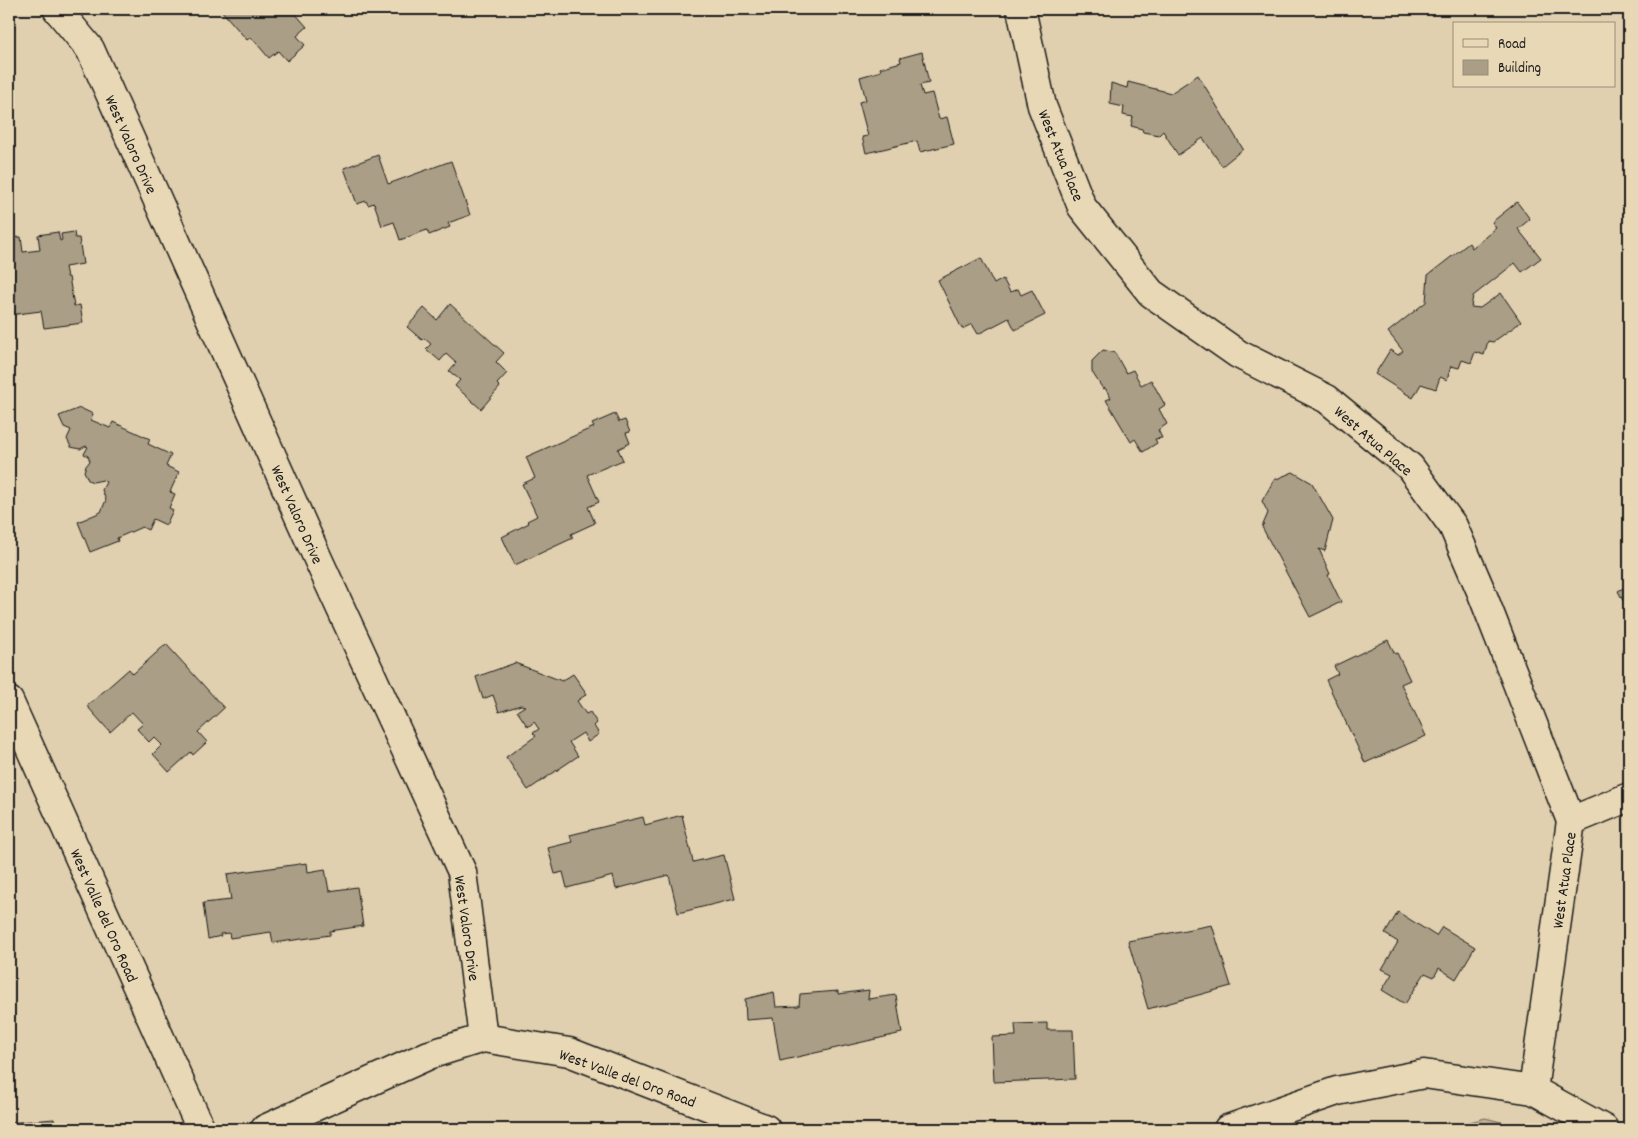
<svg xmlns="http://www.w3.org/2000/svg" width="1638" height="1138" font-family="Dekko,sans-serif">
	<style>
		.green { fill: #c0b296; stroke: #6e6759 }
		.building { fill: #aa9e86; stroke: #1c1c1c }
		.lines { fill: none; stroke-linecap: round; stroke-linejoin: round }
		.minor-casing { stroke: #1c1c1c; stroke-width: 31 }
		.minor { stroke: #e9d8b5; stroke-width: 28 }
		.labels { text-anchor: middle; stroke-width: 4; stroke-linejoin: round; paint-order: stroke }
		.street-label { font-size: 16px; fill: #1c1c1c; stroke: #e9d8b5 }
	</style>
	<rect width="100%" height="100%" fill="#e1d0af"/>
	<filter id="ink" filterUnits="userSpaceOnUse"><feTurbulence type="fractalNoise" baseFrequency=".02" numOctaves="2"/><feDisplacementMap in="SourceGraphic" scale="10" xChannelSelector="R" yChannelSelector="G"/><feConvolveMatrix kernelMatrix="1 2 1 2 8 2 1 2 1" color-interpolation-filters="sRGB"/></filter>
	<g filter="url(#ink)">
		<path class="green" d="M1485,1118L1529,1129H1443Z"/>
		<path class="building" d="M220,9H298L294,12L307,27L297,36L305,45L287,61L278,51L269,58L251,37L247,40Z
			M922,52L929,83L920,85L923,95L932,93L939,119L947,117L954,144L920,152L917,141L866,153L862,137L868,136L859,102L866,100L860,77L881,71L880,68L901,62L900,58Z
			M1198,75L1243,149L1222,166L1203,138L1178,155L1163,131L1159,135L1143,132L1142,129L1131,126L1133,117L1123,115L1124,107L1110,104L1111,83L1127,88L1128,82L1171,93Z
			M378,155L388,184L451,161L470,215L448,223L450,227L429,235L427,230L400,240L394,222L382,226L374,203L368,205L366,201L357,204L344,168Z
			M1517,202L1530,219L1518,229L1541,258L1522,272L1515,263L1473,296L1471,307L1480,308L1501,293L1521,322L1493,342L1488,341L1484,355L1475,352L1471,363L1462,360L1459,368L1451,366L1447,380L1440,377L1436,389L1421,384L1413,398L1375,374L1390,350L1398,355L1403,351L1388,332L1426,302L1428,275L1469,243L1472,248L1496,228L1492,222Z
			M58,232L60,241L62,240L61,234L74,232L75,238H79L83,264L65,267L67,277H69L74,306L80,305L83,323L44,328L41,311L9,315V238L21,237L23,252L40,250L38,235Z
			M981,258L994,284L1003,279L1010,292L1018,289L1021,295L1032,290L1045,315L1015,330L1009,318L978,334L972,324L962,329L938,280Z
			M450,304L504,353L496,362L507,373L497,384L500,387L481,409L455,386L460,380L449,371L456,363L446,354L440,361L426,349L431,344L424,338L422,340L407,327L424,308L437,320Z
			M1103,350L1115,353L1126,373L1133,370L1141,385L1151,380L1165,405L1159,409L1167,424L1158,430L1162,438L1155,439L1157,443L1143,452L1135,439L1131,442L1106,400L1111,398L1105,388L1103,389L1092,372V361Z
			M80,408L93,414L91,420L110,428L113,422L150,439L148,444L171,455L166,466L179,472L170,492L175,494L169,508L173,510L166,525L153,519L148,530L142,527L117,538L118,541L90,552L78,522L101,512L106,500L102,490L106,482L103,480L93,482L88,480L84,471L86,466L90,461L88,456L84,454L88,447L86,446L80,449L71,447L67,439L71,430L64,427L59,416Z
			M615,414L619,422L625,420L630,432L626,433L630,443L618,449L623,460L587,475L599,502L588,507L595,523L571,534L573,538L515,565L502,537L529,523L527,521L537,516L522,484L535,478L526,457L594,427L592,424Z
			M1293,472L1312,483L1333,520L1325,551L1319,549L1330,574L1328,575L1341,602L1310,617L1262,527L1268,513L1262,501L1274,480Z
			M1629,585V612L1618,591Z
			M1388,640L1395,654L1397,653L1410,680L1401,684L1426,736L1365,763L1326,680L1338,674L1334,666Z
			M166,644L224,708L198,732L207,742L193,755L191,752L169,772L153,754L162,745L154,737L149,742L137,729L143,724L132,712L110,732L87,706L129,669L133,674Z
			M1629,645V657L1627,658L1622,649Z
			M515,663L562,681L573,674L587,694L577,701L586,714L590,712L597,723L594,726L599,734L588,742L583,733L569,742L578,756L528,790L506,757L536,736L533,733L539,729L534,722L528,727L517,711L525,706L521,705L499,712L493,695L483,699L476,677Z
			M682,815L693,862L724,855L735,899L678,913L669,875L616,889L613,876L567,888L563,872L555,874L548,848L572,842L570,835L643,817L645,825Z
			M307,863L308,872L325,869L329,891L357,887L363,926L330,931V935L273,943L271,932L230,938L229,933L220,934L221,936L208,939L203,903L231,900L227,874Z
			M1398,912L1436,936L1442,927L1475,947L1456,979L1439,968L1434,977L1425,973L1405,1004L1382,990L1392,974L1382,969L1398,942L1385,934Z
			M1212,925L1231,986L1148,1009L1128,941Z
			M869,990L868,999L896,995L902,1033L780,1061L773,1018L746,1020L745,999L774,992L776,1007L799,1006L800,994L838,991V994Z
			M1047,1023V1030H1073L1075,1079L994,1082L992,1037L1016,1036L1015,1024Z
			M54,1119L55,1129H9V1123Z"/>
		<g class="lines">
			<defs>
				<path id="minor" d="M57,9L90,49L318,559L462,872L483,1038
					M1021,9L1042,106L1082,207L1151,293L1238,354L1327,399L1410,467L1453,526L1481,591L1571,821L1533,1090
					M9,701L201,1129
					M1571,821L1629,797
					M265,1129L429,1055L483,1038L569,1052L766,1129
					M1228,1129L1337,1091L1424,1074L1533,1090L1604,1129"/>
			</defs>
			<use href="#minor" class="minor-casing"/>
			<use href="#minor" class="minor"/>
		</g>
	</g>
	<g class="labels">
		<g class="street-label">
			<text transform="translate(132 144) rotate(66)" y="6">West Valoro Drive</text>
			<text transform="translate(1062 155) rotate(68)" y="6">West Atua Place</text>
			<text transform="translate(1374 440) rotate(41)" y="6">West Atua Place</text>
			<text transform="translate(298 514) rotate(66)" y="6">West Valoro Drive</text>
			<text transform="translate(1563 880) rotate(-82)" y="6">West Atua Place</text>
			<text transform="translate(105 915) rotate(66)" y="6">West Valle del Oro Road</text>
			<text transform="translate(468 928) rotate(82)" y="6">West Valoro Drive</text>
			<text transform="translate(628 1077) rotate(20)" y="6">West Valle del Oro Road</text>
		</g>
	</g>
	<rect width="1638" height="1138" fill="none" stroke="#e9d8b5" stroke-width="30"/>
	<rect x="15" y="15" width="1608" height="1108" fill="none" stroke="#1c1c1c" stroke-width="2" filter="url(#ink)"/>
	<rect x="1453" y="22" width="162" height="65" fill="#e9d8b5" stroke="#978d78"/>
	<rect x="1463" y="39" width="25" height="8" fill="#e9d8b5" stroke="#978d78"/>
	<text x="1498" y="48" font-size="15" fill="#1c1c1c">Road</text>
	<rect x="1463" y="60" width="25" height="15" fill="#aa9e86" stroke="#978d78"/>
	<text x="1498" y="72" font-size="15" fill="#1c1c1c">Building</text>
</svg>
